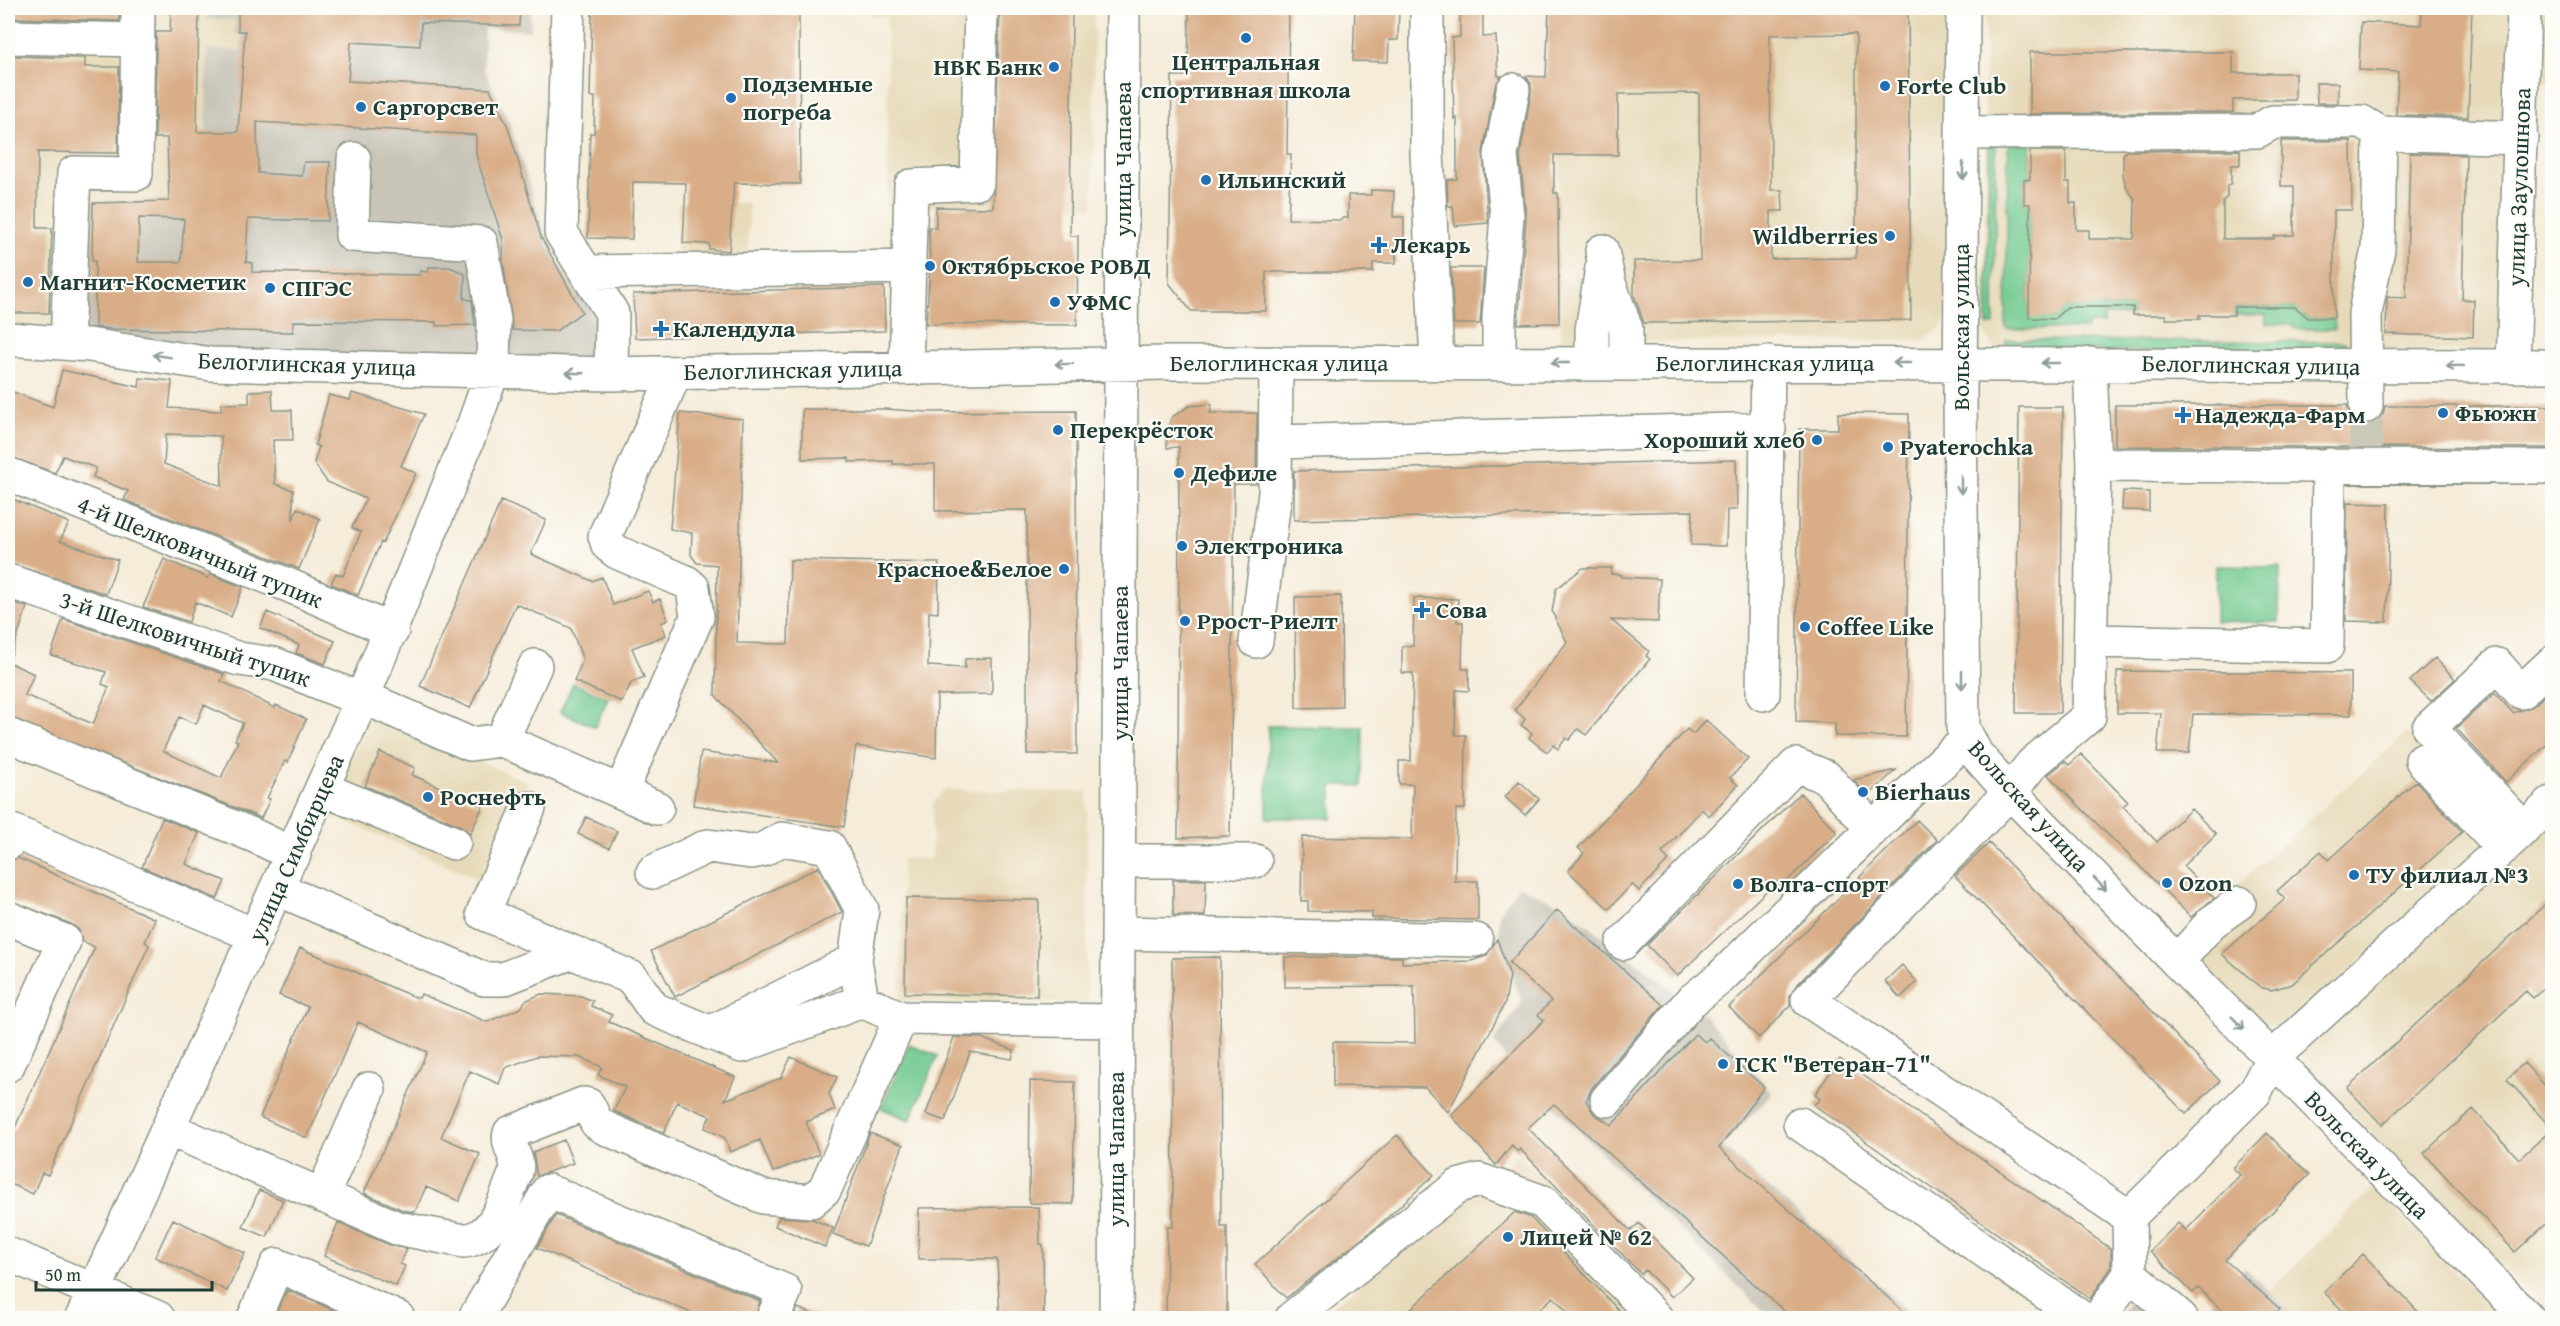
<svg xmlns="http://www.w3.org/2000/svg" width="2560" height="1326" font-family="'Gentium Book Plus',serif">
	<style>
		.built { fill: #e7daba }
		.industrial { fill: #c8c4b8 }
		.green { fill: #71c98f; stroke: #488362; stroke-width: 1.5 }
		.building { fill: #d9ad87; fill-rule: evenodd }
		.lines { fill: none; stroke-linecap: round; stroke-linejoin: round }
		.minor-tunnel { stroke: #cac9b8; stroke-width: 33; stroke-dasharray: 33 16; stroke-linecap: butt }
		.minor-casing { stroke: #8a9486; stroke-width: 36 }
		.minor { stroke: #fff; stroke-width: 33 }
		.oneway { stroke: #8f9e9a }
		.poi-dot { fill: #1f6fb2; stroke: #fdfcf7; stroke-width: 2 }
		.labels { text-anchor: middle; stroke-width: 4.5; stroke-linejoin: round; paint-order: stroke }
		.poi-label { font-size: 24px; font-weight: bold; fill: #1f3d34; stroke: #fdfcf7; text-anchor: start }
		.street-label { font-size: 24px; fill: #1f3d34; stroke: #fdfcf7 }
	</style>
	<rect width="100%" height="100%" fill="#fdfcf7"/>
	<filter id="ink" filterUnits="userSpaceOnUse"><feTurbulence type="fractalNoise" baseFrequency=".0167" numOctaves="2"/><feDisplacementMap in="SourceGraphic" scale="12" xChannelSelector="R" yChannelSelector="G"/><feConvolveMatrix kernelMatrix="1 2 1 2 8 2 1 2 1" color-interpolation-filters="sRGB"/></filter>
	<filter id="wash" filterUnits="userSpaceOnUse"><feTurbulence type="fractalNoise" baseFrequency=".008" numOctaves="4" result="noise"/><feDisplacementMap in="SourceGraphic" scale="24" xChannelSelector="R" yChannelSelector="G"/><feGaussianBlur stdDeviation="1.35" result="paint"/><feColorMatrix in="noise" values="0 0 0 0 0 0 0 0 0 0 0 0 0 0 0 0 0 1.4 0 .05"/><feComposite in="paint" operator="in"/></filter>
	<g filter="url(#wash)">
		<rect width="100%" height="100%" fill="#f5ecd9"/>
		<path class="built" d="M8,8H208V19L235,20L242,34L241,51L207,49L205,199L92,202L86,339L8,330Z
			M871,8H1094L1093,207L888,206L887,17L871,16Z
			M1556,8H1946V314L1941,328L1923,340L1561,342Z
			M1985,8H2510L2501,338L2496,345L2489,351H2004L1992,346L1985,334Z
			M2536,8H2552V83H2533Z
			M678,203H749L748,261H677Z
			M370,716L528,782L486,882L327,813Z
			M2408,732L2503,832L2290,1026L2278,1028L2264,1024L2179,941L2218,902Z
			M944,790L1087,792V1003L900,1001L902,858L931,859L933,803Z
			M2552,822V1318L2305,1066L2301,1053Z
			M1520,1155L1676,1318H1318Z
			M2374,1188L2499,1318H2296L2269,1291Z"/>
		<path class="industrial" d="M208,8H530L531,31L484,28V69L510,125L548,244L563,270L608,334V360L213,356L86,339L92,202L205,199L207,49L241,51L242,34H234L235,20L207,19Z
			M1519,886L1565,907L1706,1016L1772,1093L1722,1146L1916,1318H1771L1506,1060L1494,1041L1522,1003L1499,939V913Z
			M2245,1268L2296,1318H2194Z
			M2143,1285L2186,1318H2118Z"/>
		<path class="green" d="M1989,141L1996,142L1994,325H1987Z
			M2008,144H2030V179L2024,180V204H2030L2029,316L2054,319L2057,307H2133V315H2104V324H2087V329H2006Z
			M2234,307H2304V315L2308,318H2332L2334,314L2335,329H2296L2290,324H2266V315H2234Z
			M2006,340L2346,342V351H2006Z
			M2216,566L2280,567L2279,622H2215Z
			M573,683L608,698L595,727L560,712Z
			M1268,726L1363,727L1362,786L1332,785V818H1267Z
			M909,1044L938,1056L910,1120L881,1108Z"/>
		<g id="blocks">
			<path class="building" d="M8,8H119V21L8,18Z
				M171,8H199L197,132H238L245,31H238V8H520L519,26L421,23L420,46L351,42L348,81L490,89L508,127L541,237L582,312L556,331L513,330L503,261V240L476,155V135L257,122L258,173L302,176L304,162H330L328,221L248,219L246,262L252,263V272L420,275V271L428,272L429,267H450L465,274L464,299L472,300L475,325L436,326V322L293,321V332L111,329L95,327V261H92L93,203L169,201L167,138H155L156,32H170ZM139,218L184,219L181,262H138Z
				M592,8H725L724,13L799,14L800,184L734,183L729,251L709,249V244L683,243L686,183L633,182L632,239L588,238L590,133H594L595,97H590Z
				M1000,8H1044V11H1072L1070,236H1078L1077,325L926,324L930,267L929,227L936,228V207L993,208Z
				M1189,8H1289L1287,154H1291L1288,219L1342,220V218H1348V195H1371V190L1394,191L1393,217H1404V237H1396V263H1373V272H1266V311H1191L1169,283L1172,76H1188Z
				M1355,8H1399L1398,40H1389L1388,62L1353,61Z
				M1460,8H1483V37L1496,36L1498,76H1501L1495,87L1483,152L1488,223L1455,226L1453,206H1448L1447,180L1457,179V118L1454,119L1452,38L1460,37Z
				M1549,8H1908L1911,320L1644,323L1634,295V261L1700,260L1699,93L1618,94V155H1554V193H1558L1559,323L1518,324L1526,217L1520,156L1531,93V84L1526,76L1546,77ZM1856,34V258L1771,259V211H1783L1782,190H1771L1770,35Z
				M2422,8H2472L2468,117L2396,115L2398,72L2359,70L2361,22L2421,25Z
				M2030,52H2233V73H2295V100H2233V112L2030,114Z
				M11,56L85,58V67H119L118,153L38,152L37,228H52L49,313H8V66H11Z
				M2316,83H2338V103H2317Z
				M2281,141H2351L2352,210H2334V318H2308L2295,307H2234V315H2199L2200,319H2166V315H2133V307H2067L2054,319L2029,318L2030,204H2024V180L2030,179V151H2066V182H2070V203H2076V230H2089V239H2134L2135,199L2126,187L2123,174V155L2126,151L2240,150V165H2231V183L2227,186V197L2223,201V239H2274V236L2294,235V186H2281Z
				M2410,153L2466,155L2462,299L2474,300L2473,337L2386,334L2387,297L2406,298Z
				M1451,268H1484L1480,324H1454Z
				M884,287L885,331L635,338L633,294Z
				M62,370L139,387L140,378L172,381L169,408L221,411V404L249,403V391L272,390L273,410H292L293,440H273L275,484L293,490V520L297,508L320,519L299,569L124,500L128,491L93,477L96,468L63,456L55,473L8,456V390L53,407ZM166,434L221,436L222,486L164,464Z
				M352,393L424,414L401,466L416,473L383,543L381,542L358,595L331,584L336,573L343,576L361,532L352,528L366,499L327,482L314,463L319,447L315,445L329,395L350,400Z
				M1212,404L1210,413H1257L1256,484H1234L1230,836L1178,838L1179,447L1167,448L1166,433L1172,417L1189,406Z
				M2115,405H2347L2350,416L2357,423L2366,425L2376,422L2383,415L2385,406H2553V448L2115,446Z
				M2019,407H2063L2060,713H2016Z
				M802,409H885L928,412L1076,411L1077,754H1027V510L935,511V464H893V461L849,462V458L802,459Z
				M680,413L743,419L737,643L788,644L790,560L939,563L938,613L929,612L928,666L965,668V659L992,658V694L937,695L936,758L856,746L844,827L693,805L701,752L778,763L715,695L717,565L697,563L691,555L692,533L670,529Z
				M1838,413L1909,414L1906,737L1835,736V723L1796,722L1799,429H1838Z
				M1736,460L1737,510H1727L1726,546L1691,545L1693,511L1294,520V471Z
				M2123,491L2149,492V511L2122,510Z
				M8,497L69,523L60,541L118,560L106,594L8,563Z
				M501,501L546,520L531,554L592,581L602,577L613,605L648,591L653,602L660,599L668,620L661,623L666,635L632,648L644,677L631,683L622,702L574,681L583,660L571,628L516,604L470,708L420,686Z
				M2347,503L2389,504L2387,622L2346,621Z
				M164,559L208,578L210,574L243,587L231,617L195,602L189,622L143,607Z
				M1583,568H1612L1611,574L1622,575L1621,577L1660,579L1658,622L1611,620L1649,651L1646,656L1650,659L1586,735L1578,729L1569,740L1566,738L1558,749L1553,745L1547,752L1529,738L1532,733L1521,725L1525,719L1515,710L1567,642L1552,612L1556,589Z
				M1341,596L1342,707L1296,708L1295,597Z
				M1414,598L1458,599L1457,622H1463L1462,669H1469V691L1456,690L1455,735H1466L1465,809H1456L1455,881H1478V920L1372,918V912L1308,911V901H1301L1302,837L1412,839L1413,784H1399V761H1411L1413,673H1402V646H1413Z
				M8,601L27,607L11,656L8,655Z
				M267,612L335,641L325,664L296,653L299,645L260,628Z
				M63,619L224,674L221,681L275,708L276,705L306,719L288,762L285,761L267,798L270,799L261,818L8,717V662L34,674L25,695L93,724L109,687L102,684L106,672L51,655ZM204,705L243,723L235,740L238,741L221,778L163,751L179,717L196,724Z
				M2435,658L2455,679L2431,701L2410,681Z
				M2117,671L2351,673V715L2193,714L2189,753H2157L2161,713H2117Z
				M2553,688V739L2506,782L2456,728L2495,693L2513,713L2533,706Z
				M1706,720L1748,759L1730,778L1738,785L1709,816L1702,809L1662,853L1669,860L1639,891L1632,884L1609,909L1568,871L1584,853L1578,848L1687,729L1693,734Z
				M380,752L415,768L412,775L483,806L470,834L461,826L365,786Z
				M2081,754L2128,802L2123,806L2157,842L2191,809L2216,834L2183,866L2214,898L2191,917L2048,775L2065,761L2069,765Z
				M1896,770L1868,796L1854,780Z
				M1519,781L1539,799L1525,815L1505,797Z
				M2416,781L2462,832L2292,984L2271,990L2260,987L2222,954L2285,899L2277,891L2321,851L2329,860Z
				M1800,793L1837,832L1781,887L1776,882L1677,976L1647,945Z
				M586,817L617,831L609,848L578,834Z
				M162,818L199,833L186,864L225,881L217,899L142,867Z
				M1917,820L1937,840L1795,987L1790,996V1006L1759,1038L1729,1007Z
				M1989,843L2220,1081L2186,1114L1955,876Z
				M18,858L155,919L145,942L149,945L48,1175L42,1173L33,1194L8,1183V1127L14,1130L95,947L82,941L79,930L71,924L8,900V861Z
				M818,867L842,912L675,997L651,951Z
				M1173,880H1206L1205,916L1173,915Z
				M2553,897V980L2533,998L2526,991L2382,1125L2347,1088Z
				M906,898L1039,900L1037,996L905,993Z
				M1557,910L1663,1005L1592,1088L1586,1101L1594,1114L1612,1125L1695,1034L1705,1042L1709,1038L1764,1087L1719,1148L1911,1318H1792L1554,1104L1528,1128L1631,1231L1639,1223L1693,1278L1672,1297L1645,1270L1641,1274L1520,1149L1518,1152L1512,1145L1496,1165L1451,1115L1544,1020L1538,1015L1551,1001L1509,963Z
				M1497,939L1510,976L1505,1003L1448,1112L1425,1087L1333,1086V1042L1415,1043L1414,986L1285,987V957H1402V963L1471,961L1486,956Z
				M300,948L407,994L419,998L421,994L487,1022L521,1008L525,1001L541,994L581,996L593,1001L591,1006L612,1015L609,1022L735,1077L725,1100L781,1078L791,1057L837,1077L829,1094L835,1110L806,1122L819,1154L773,1172L760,1140L730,1152L725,1138L705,1128L710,1116L677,1102L664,1133L614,1111L625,1087L598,1075L602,1067L579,1057L537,1056L505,1068L499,1084L470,1071L441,1137L480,1154L459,1201L426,1187L415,1212L403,1210L364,1193L427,1052L358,1022L307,1138L260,1117L308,1007L279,995Z
				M1220,957L1221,1227H1227V1318H1166L1167,1227H1173L1172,958Z
				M1902,965L1917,982L1900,998L1885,981Z
				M954,1037L981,1038L1014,1050L1012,1059L970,1052L945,1121L926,1114Z
				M1840,1059L2111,1249V1268L2090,1299L1814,1105L1820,1099L1815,1094Z
				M2524,1063L2553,1094V1218L2515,1252L2424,1153L2473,1109L2519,1159L2552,1129L2507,1079Z
				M1030,1081L1075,1082L1073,1204L1029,1203Z
				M870,1133L903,1145L866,1246L833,1234Z
				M2267,1133L2309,1175L2225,1260L2280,1309L2271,1318H2216L2222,1310L2198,1288L2193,1293L2150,1251L2178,1223L2186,1230L2240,1175L2233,1168Z
				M1397,1135L1434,1175L1378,1226L1286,1298L1255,1264Z
				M564,1140L573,1163L537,1176L533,1152Z
				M259,1190L283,1200L267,1237L243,1227Z
				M1039,1207L1040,1244L1043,1245L1044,1318H1000L997,1259H918L919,1208Z
				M1515,1212L1531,1218L1626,1318H1573L1553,1297L1530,1318H1401Z
				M556,1215L760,1301L755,1318H703L537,1248Z
				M779,1217L812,1219L833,1228L825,1247L775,1226Z
				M173,1219L245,1253L227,1291L155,1257Z
				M338,1223L390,1245L407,1249L400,1264L405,1266L396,1286L324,1256Z
				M2363,1254L2424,1318H2350L2324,1292Z
				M287,1290L352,1318H274Z
				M798,1308L822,1318H793Z"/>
		</g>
	</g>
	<g filter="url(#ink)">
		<use href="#blocks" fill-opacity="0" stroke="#8a9486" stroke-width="1.5"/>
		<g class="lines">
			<path class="minor-tunnel" d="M2366,448V406"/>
			<defs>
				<path id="minor" d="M568,8L561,232L586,272L911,267
					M1427,8V152L1437,363
					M1963,8L1960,395L1963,728L1976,754L2010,792L2528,1318
					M8,37L138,40
					M1963,133L2257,131L2273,122H2362L2380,133L2521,138
					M1602,251L1609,283L1626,329V363
					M586,272L612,313L611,374
					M8,339L89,345L211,364L611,374L1165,363L2552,366
					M67,343L74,173L136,174L138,8
					M1499,363V317L1507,216L1501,155L1513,90
					M1592,363V330L1602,268
					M2090,364L2094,465L2089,716L2032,764L2010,792L1808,1000L2129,1217
					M2513,366L2524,8
					M906,368L911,186L977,183L981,8
					M2366,406L2365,313L2378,249L2380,133
					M1275,442L1769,429
					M2094,465L2552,467
					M8,474L288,585L392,631
					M8,581L239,659L274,664L362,700
					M1256,641L1275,493L1276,363
					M2092,641L2327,646L2329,465
					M1763,694L1768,363
					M363,697L470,744L502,740L621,792L697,617L693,588L686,582L617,552L608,545L605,536L675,373
					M8,735L255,836L294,855
					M502,740L535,666
					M2422,760L2503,848
					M323,789L454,843
					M621,792L657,808
					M529,808L483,913L572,952
					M2524,829L2429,728L2497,665L2521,692L2552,663
					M8,843L12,831L256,936
					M1119,861H1255
					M653,872L708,846L751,852L762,850L782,839L829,847L862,910L855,960L862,1001
					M278,889L484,979H503L572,952L632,978L654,1009L742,1046L862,1001L901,1018L1117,1021
					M8,918L64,941L8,1065
					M1118,933L1476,940
					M1623,943L1796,765L1826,777L1872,828
					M2177,962L2212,922L2239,903
					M710,1033L855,960
					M1607,1100L1690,1002L1720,978L1925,778L1954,751L1968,743
					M1800,1124L2082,1318
					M169,1129L397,1228L464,1241C497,1237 504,1199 516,1172C520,1158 506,1146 510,1133L583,1104L588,1105L597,1123L603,1127L763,1197L811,1201L825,1189L901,1018
					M322,1196L369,1089
					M8,1254L158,1318
					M2130,1274L2181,1318
					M82,1318L363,697L474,424L493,370L494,320L481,243L352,235L354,159
					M254,1318L277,1265L398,1318
					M475,1318L548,1191L785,1291L773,1318
					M1116,1318L1123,8
					M1292,1318L1458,1186L1479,1180L1543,1202L1656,1318
					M2099,1318L2130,1274L2129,1217L2255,1092L2272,1058L2552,803"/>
			</defs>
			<use href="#minor" class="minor-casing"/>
			<use href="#minor" class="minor"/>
		</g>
		<defs><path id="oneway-shaft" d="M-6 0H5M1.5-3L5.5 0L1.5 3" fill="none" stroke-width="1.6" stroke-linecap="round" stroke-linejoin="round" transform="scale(1.5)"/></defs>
		<g class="oneway">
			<use href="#oneway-shaft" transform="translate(1963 171) rotate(91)"/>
			<use href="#oneway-shaft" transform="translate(162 356) rotate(-171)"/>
			<use href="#oneway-shaft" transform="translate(1560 363) rotate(-180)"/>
			<use href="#oneway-shaft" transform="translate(1902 363) rotate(180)"/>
			<use href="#oneway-shaft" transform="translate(2050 363) rotate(-180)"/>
			<use href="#oneway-shaft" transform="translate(1064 364) rotate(179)"/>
			<use href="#oneway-shaft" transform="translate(2455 366) rotate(180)"/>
			<use href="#oneway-shaft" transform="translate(575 373) rotate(-178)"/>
			<use href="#oneway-shaft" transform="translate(1961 485) rotate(90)"/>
			<use href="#oneway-shaft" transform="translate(1962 680) rotate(90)"/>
			<use href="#oneway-shaft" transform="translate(2100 884) rotate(46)"/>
			<use href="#oneway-shaft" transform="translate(2238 1023) rotate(45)"/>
		</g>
	</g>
	<g class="poi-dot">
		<circle cx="1246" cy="38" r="6"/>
		<circle cx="1054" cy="67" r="6"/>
		<circle cx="1885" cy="86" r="6"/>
		<circle cx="731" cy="98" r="6"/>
		<circle cx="361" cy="107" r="6"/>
		<circle cx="1206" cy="180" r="6"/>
		<circle cx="1890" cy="236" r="6"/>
		<path d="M1376 236h6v6h6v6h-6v6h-6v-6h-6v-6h6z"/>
		<circle cx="930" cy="266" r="6"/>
		<circle cx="28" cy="282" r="6"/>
		<circle cx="270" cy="288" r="6"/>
		<circle cx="1055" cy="302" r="6"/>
		<path d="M658 320h6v6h6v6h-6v6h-6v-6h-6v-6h6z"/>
		<circle cx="2443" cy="413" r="6"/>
		<path d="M2180 406h6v6h6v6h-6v6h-6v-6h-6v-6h6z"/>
		<circle cx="1058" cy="430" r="6"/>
		<circle cx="1817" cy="440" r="6"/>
		<circle cx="1888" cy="447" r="6"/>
		<circle cx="1179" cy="473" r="6"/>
		<circle cx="1182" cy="546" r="6"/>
		<circle cx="1064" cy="569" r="6"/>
		<path d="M1419 601h6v6h6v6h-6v6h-6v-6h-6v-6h6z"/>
		<circle cx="1185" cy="621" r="6"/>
		<circle cx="1805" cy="627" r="6"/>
		<circle cx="1863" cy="792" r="6"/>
		<circle cx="428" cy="797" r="6"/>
		<circle cx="2354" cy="875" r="6"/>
		<circle cx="2167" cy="883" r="6"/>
		<circle cx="1738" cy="884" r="6"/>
		<circle cx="1723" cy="1064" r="6"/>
		<circle cx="1508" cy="1237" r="6"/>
	</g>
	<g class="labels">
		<g class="poi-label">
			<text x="1246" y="70" text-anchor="middle">Центральная<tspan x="1246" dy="28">спортивная школа</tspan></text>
			<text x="1042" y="75" text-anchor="end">НВК Банк</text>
			<text x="743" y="92">Подземные<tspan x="743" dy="28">погреба</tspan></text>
			<text x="1897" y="94">Forte Club</text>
			<text x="373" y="115">Саргорсвет</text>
			<text x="1218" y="188">Ильинский</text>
			<text x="1878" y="244" text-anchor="end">Wildberries</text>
			<text x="1391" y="253">Лекарь</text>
			<text x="942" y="274">Октябрьское РОВД</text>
			<text x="40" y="290">Магнит-Косметик</text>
			<text x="282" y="296">СПГЭС</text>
			<text x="1067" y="310">УФМС</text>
			<text x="673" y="337">Календула</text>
			<text x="2455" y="421">Фьюжн</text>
			<text x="2195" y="423">Надежда-Фарм</text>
			<text x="1070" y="438">Перекрёсток</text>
			<text x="1805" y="448" text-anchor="end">Хороший хлеб</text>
			<text x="1900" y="455">Pyaterochka</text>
			<text x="1191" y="481">Дефиле</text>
			<text x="1194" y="554">Электроника</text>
			<text x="1052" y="577" text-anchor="end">Красное&amp;Белое</text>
			<text x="1436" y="618">Сова</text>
			<text x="1197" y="629">Ррост-Риелт</text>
			<text x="1817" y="635">Coffee Like</text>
			<text x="1875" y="800">Bierhaus</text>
			<text x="440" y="805">Роснефть</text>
			<text x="2366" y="883">ТУ филиал №3</text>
			<text x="2179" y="891">Ozon</text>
			<text x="1750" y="892">Волга-спорт</text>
			<text x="1735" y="1072">ГСК "Ветеран-71"</text>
			<text x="1520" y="1245">Лицей № 62</text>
		</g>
		<g class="street-label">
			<text transform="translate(1123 159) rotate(-90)" y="8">улица Чапаева</text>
			<text transform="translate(2519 187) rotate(-88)" y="8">улица Заулошнова</text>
			<text transform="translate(1961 327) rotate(-90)" y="8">Вольская улица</text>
			<text x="1279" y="371">Белоглинская улица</text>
			<text x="1765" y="371">Белоглинская улица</text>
			<text transform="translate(307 364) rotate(2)" y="8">Белоглинская улица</text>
			<text transform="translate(2251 365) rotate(1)" y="8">Белоглинская улица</text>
			<text transform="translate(793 370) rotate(-1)" y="8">Белоглинская улица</text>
			<text transform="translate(200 552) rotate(22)" y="8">4-й Шелковичный тупик</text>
			<text transform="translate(185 639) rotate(18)" y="8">3-й Шелковичный тупик</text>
			<text transform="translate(1120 663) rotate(-90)" y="8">улица Чапаева</text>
			<text transform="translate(2029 806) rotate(48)" y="8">Вольская улица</text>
			<text transform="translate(296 848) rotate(-66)" y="8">улица Симбирцева</text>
			<text transform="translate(1116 1149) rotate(-90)" y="8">улица Чапаева</text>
			<text transform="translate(2367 1155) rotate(46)" y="8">Вольская улица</text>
		</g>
	</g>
	<rect width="2560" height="1326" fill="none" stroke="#fdfcf7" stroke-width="30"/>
	<path d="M36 1281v9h176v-9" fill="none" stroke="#1f3d34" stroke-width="3"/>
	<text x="45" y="1281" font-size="18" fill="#1f3d34" stroke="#fdfcf7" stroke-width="4.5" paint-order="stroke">50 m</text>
</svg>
